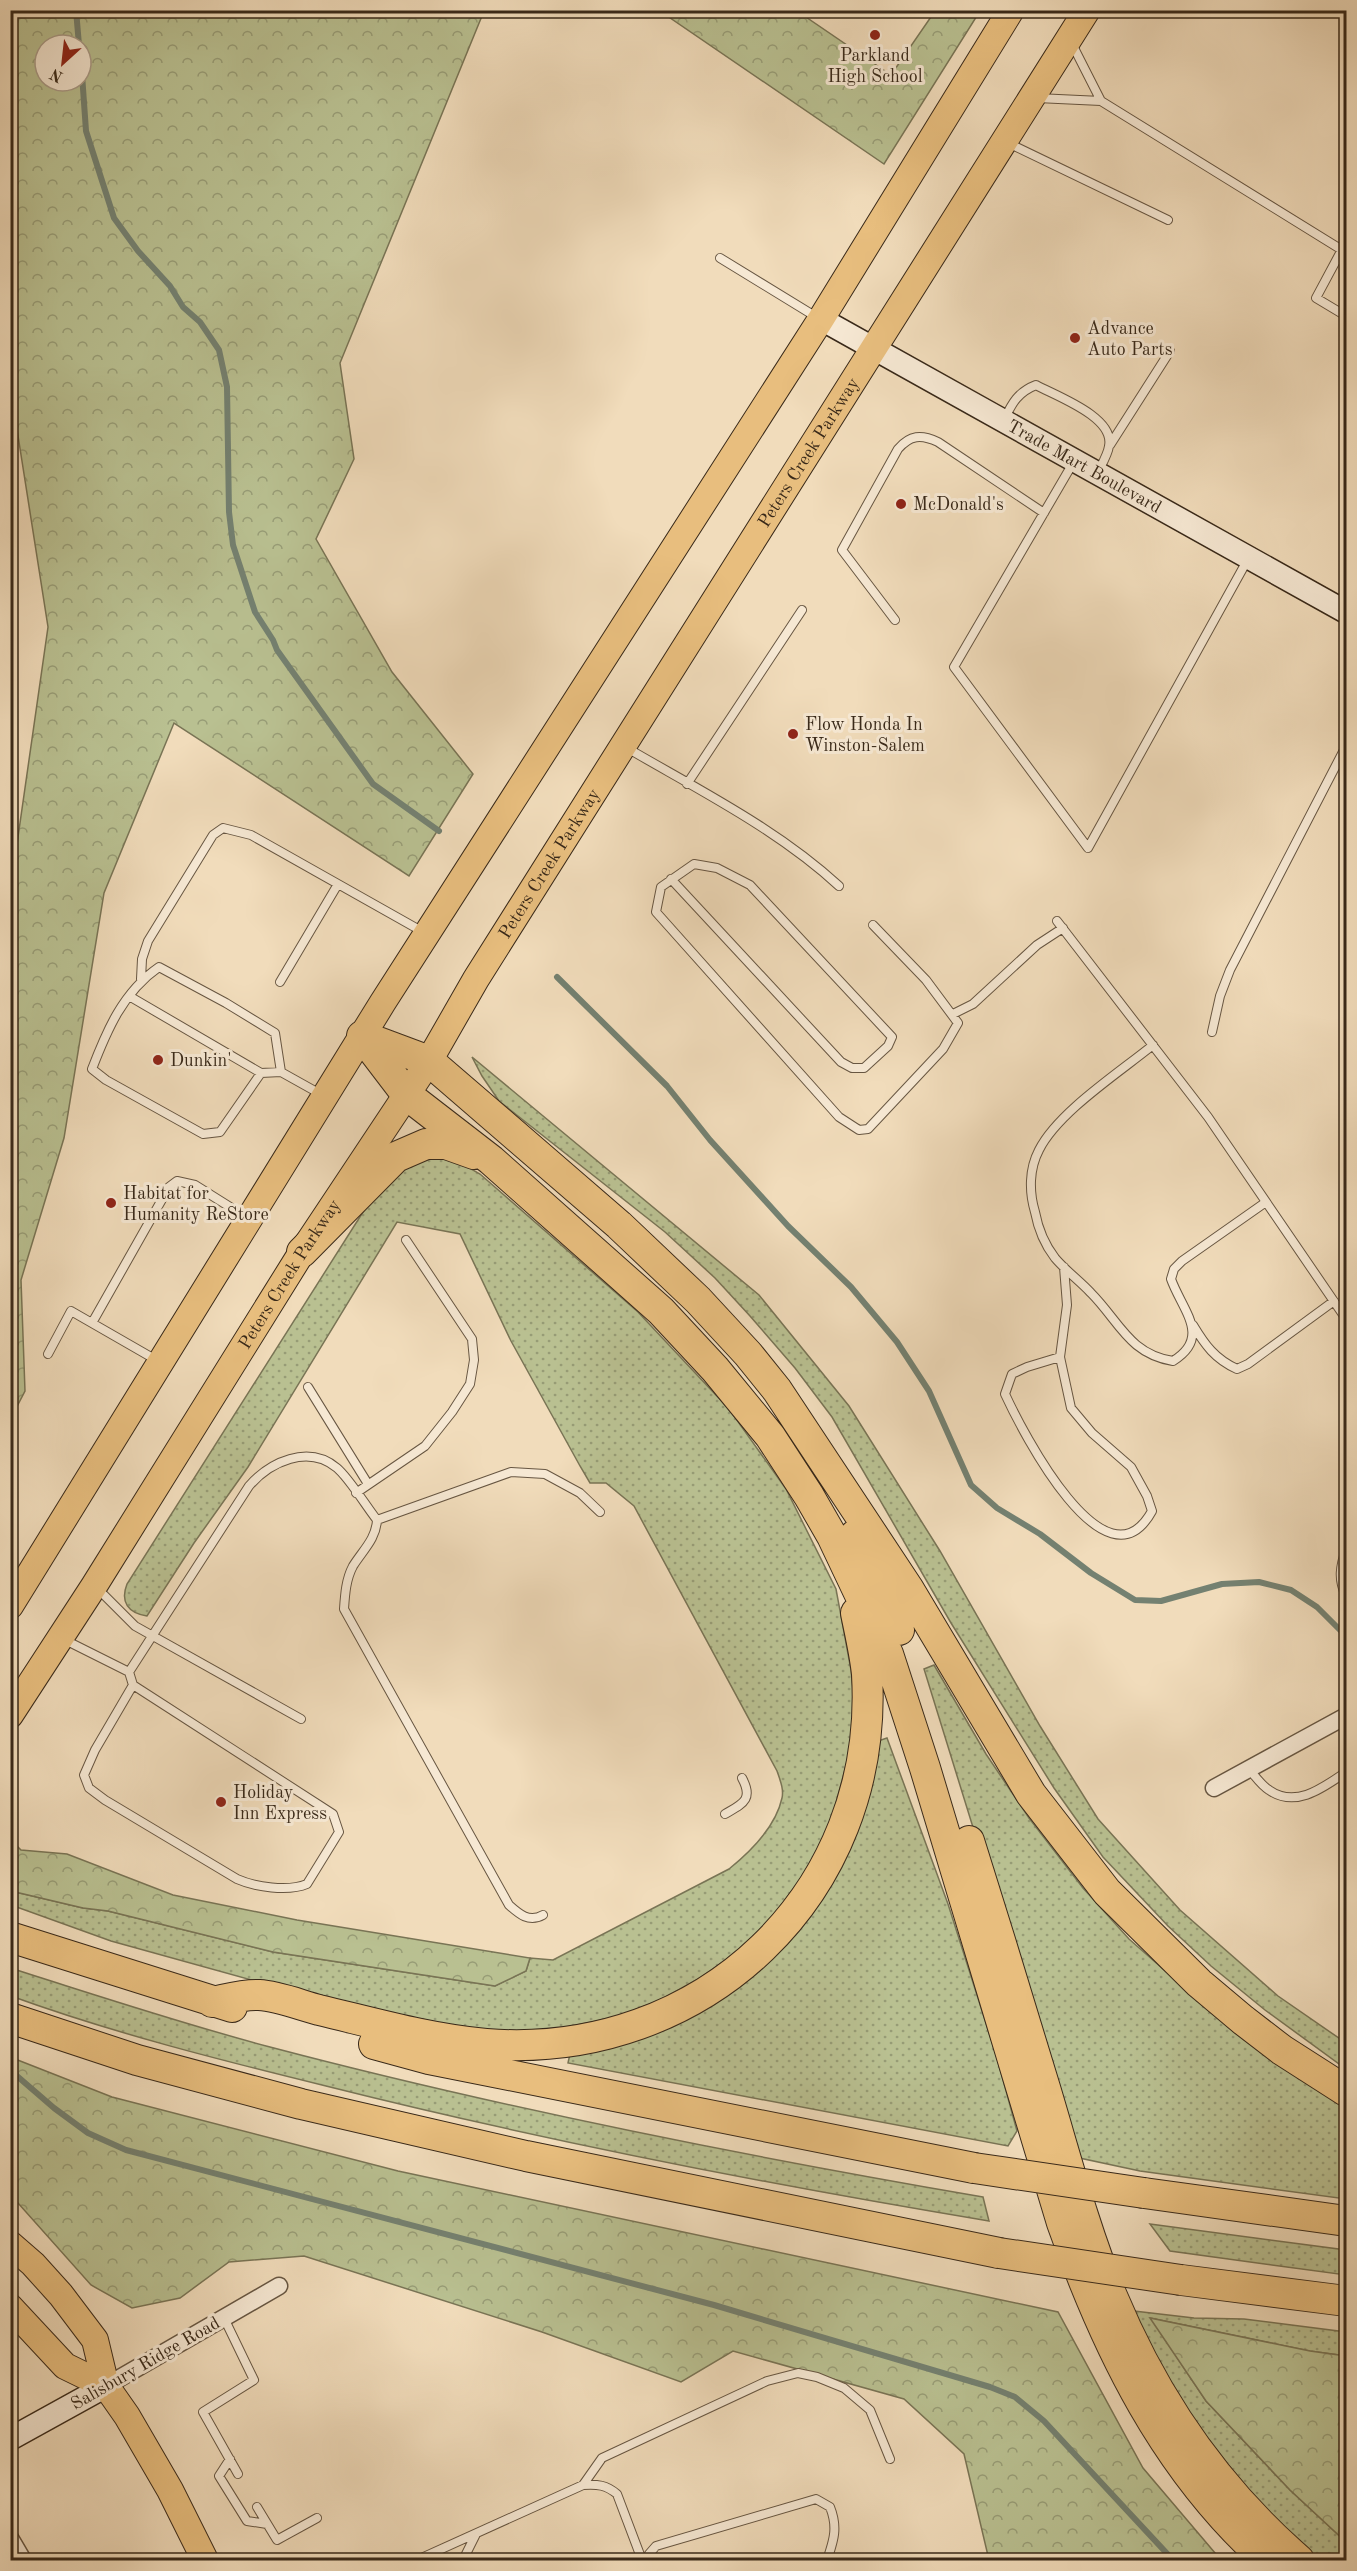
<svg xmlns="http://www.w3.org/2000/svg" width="1357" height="2571" font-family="'Old Standard TT',serif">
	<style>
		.grass { fill: url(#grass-dots); stroke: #797455; stroke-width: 1.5 }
		.forest { fill: url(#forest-crowns); stroke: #797455; stroke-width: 1.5; fill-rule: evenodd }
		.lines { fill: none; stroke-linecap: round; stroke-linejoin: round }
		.stream { stroke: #748171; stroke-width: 6 }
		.lane-casing { stroke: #675642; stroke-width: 10 }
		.street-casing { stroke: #675642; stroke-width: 19 }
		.secondary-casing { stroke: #392919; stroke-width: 25 }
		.primary-casing { stroke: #392919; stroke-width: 28 }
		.highway-casing { stroke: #392919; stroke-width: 32 }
		.lane { stroke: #f6e8d3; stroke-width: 8 }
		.street { stroke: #f6e8d3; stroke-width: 16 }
		.secondary { stroke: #f6e8d3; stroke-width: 22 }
		.primary { stroke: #e8be7e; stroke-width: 26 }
		.highway { stroke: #e8be7e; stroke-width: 30 }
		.highway-bridge-casing { stroke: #392919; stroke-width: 32; stroke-linecap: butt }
		.highway-bridge { stroke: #e8be7e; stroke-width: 30 }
		.poi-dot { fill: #8f2418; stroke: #f6e8d3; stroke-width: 2 }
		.labels { text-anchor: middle; stroke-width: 6; stroke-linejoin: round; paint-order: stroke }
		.poi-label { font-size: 18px; fill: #392919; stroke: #f6e8d3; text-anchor: start }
		.street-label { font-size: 18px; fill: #392919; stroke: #f6e8d3 }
	</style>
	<defs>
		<pattern id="grass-dots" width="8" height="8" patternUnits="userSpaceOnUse" patternTransform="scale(1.5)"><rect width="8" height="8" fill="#b9c091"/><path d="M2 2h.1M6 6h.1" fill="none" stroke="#979c76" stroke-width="1.8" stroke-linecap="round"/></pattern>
		<pattern id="forest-crowns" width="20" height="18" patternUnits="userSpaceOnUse" patternTransform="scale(1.5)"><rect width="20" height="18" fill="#b9c091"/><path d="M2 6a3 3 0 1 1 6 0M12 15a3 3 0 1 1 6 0" fill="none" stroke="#979c76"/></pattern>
	</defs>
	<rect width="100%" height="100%" fill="#f1dcbb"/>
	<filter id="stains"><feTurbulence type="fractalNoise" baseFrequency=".00333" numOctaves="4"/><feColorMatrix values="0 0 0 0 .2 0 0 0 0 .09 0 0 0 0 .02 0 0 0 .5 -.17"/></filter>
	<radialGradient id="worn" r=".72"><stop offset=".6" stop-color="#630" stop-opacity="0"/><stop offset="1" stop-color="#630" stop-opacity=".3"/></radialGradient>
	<path class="grass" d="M472,1057L759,1295L849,1406L940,1551L1040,1726L1098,1819L1180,1910L1278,1996L1346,2043V2069L1265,2010L1211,1966L1168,1926L1103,1857L1054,1788L951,1623L832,1417L795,1368L750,1316L715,1278L665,1232L499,1101L482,1076Z
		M410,1158L454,1159L480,1174L638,1312L729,1409L786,1489L836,1589L851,1670L855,1712L847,1762L833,1814L821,1846L800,1880L770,1920L741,1949L680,1992L617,2017L536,2033L467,2030L277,1987L111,1941L11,1905V1891L83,1908L108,1911L273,1952L495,1986L526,1971L530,1958L553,1960L729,1869C750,1852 776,1826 782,1798C784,1789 780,1780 777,1771L634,1506L606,1483H590L580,1466L511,1341L460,1234L397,1222L248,1467L194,1543L147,1616C128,1613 120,1602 127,1584L370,1201Z
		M934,1665L986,1754L1029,1818L1083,1888L1129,1939L1221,2020L1346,2106V2199L1140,2171L1075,2157L924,1669Z
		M887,1738L948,1904L997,2058L1017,2131L1008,2146L568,2063L571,2049L796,1925L875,1742Z
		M10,1968C96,1995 183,2024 270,2047C505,2109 744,2156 983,2197L989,2221C766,2184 545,2141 326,2086C220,2060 113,2033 11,1996Z
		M1150,2224L1346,2250V2275L1170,2251Z
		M1134,2311L1194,2318L1244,2319L1346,2332V2356L1310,2351L1151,2318L1206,2401L1290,2490L1346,2542V2560H1315L1292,2542L1264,2511L1169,2388Z"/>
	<path class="forest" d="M11,10L484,11L340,363L354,459L316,539L392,672L473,774L409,876L174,723L104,893L64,1138L21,1280L25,1391L11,1418L10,893L48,627L11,391ZM45,45H81V81H45Z
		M660,11H797L891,75L935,11H980L884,164Z
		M11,1822L16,1823L13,1842L21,1850L67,1854L173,1895L297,1920L530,1958L526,1971L495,1986L273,1952L108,1911L83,1908L11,1891Z
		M10,2057L112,2097L398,2171L1058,2312L1143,2468L1221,2560H989L964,2454L904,2399L733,2351L681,2382L542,2332L304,2256L229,2262L180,2298L132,2308L91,2285L18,2203L11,2198Z
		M1150,2318L1310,2351L1346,2356V2542L1290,2490L1206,2401Z"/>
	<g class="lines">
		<path class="stream" d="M76,10L79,45
			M81,60L86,131L114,218L138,251L170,286L183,307L200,322L219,350L227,387L229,512L233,545L255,612L273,640L277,650L373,784L439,831
			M557,977L667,1086L710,1140L788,1226L851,1287L897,1342L929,1391L971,1485L997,1508L1040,1534L1091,1573L1135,1600L1161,1601L1222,1584L1259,1582L1291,1590L1317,1607L1343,1633L1346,1643
			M10,2070L54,2108L88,2133L126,2150L714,2305L990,2387L1015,2397L1044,2421L1173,2560"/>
		<defs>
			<path id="lane" d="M1071,42L1101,101
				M1037,98L1101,101L1342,250
				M1006,142L1168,220
				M1346,242L1316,298L1346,316
				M720,258L818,318
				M1004,420C1012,403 1018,392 1036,385C1056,396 1115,417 1109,446C1108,454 1102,464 1098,472
				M1110,445L1170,351
				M1073,463L954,667L1088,848L1248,559
				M895,620L842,550L898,449C910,435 921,434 938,442L1044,513
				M627,748C699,790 777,829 839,886
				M687,784L802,610
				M671,879L841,1062L852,1068H864L888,1046L892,1037L750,885L717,868L694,864L661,887L656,912L839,1117L859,1130L868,1129L943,1049L958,1023L926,980L873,925
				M1057,921L1208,1117L1346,1319
				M141,979L142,959L148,941L213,835L223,828L251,835L425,933
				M280,982L338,884
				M129,996L261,1073
				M953,1014L973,1004L1037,945L1063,928
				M1212,1032L1220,996L1230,970L1346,746
				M1153,1045C1120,1072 1058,1112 1039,1150C1029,1169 1029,1192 1035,1212C1038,1228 1045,1245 1055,1258C1066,1271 1080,1281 1091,1293C1119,1321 1129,1354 1173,1361C1212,1337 1182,1310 1171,1279L1174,1269L1182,1261L1266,1202
				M281,1072L275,1033L226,1003L159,967C123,992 107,1030 92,1069L106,1080L203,1134L220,1132L261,1073L281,1072L324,1096
				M92,1323L169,1187L177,1181L195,1185L246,1217
				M1193,1325C1205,1345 1215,1359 1237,1369L1248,1364L1334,1301
				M48,1354L71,1311L158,1361
				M1060,1357L1071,1408L1092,1433L1131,1467L1147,1496L1152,1511C1106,1595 1022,1431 1005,1394L1012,1374L1027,1367L1060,1357L1067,1305L1064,1267
				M308,1387L368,1484
				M356,1493L425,1446L452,1412L470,1384L474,1360L472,1339L406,1240
				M377,1520L511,1472L545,1474L580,1493L600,1512
				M1346,1550C1340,1566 1338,1580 1346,1596
				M96,1587L135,1626L301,1719
				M63,1639L129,1672
				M133,1685L333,1814L339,1832L307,1884C288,1892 255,1887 237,1879L105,1800L89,1788L84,1775L95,1750L133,1685L129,1672L249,1486C270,1462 308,1444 337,1468C349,1478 366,1506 377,1520C376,1539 363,1550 353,1566C346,1579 345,1594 344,1609L509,1905C519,1914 529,1923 543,1915
				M1249,1769C1255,1776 1261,1785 1269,1790C1296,1809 1324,1787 1346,1772
				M725,1814C742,1804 754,1800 742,1778
				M224,2318L254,2380L203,2412L238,2474
				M230,2459L219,2476L247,2521L267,2524
				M583,2485L602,2458L767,2381L798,2373L817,2377L844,2388L870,2410L890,2459
				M257,2507L277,2540L317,2518
				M417,2560L583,2485C598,2484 606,2485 617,2494L642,2560
				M463,2560L476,2534
				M647,2560L649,2554L656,2546L816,2499L830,2507C838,2527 834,2540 827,2560"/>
			<path id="street" d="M1214,1788L1346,1716
				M106,2386L279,2286
				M10,2538L23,2560"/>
			<g id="secondary">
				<path id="s1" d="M821,319L1346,612"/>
				<path d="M10,2439L106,2386"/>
			</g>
			<g id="primary">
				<path d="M10,1606L383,1002L821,319L1011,10"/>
				<path id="s2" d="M10,1715L94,1586L302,1252L429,1061L476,979L1087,10"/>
				<path d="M10,2244L33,2264L61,2295L95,2340L106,2386L127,2416L170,2490L205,2560"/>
				<path d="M10,2307L65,2366L106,2386"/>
			</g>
			<path id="highway" d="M362,1036L407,1095L491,1160L661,1311L715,1369L770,1436L809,1496L832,1536L888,1654L925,1768L1062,2223C1107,2350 1165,2469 1266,2560
				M362,1036L429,1061L619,1225L698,1300L748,1354L777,1390L908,1588L1031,1794L1107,1892L1199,1983L1243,2020L1282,2050L1346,2091
				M302,1252L396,1157L426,1144H446L474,1154
				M855,1535L899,1630
				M969,1841C995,1923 1020,2006 1045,2088C1066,2158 1084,2228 1112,2296C1154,2397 1216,2488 1299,2560
				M10,1937L232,2007
				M212,2002C227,1999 244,1994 259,1995C278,1996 300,2005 319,2010C374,2023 429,2039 486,2044C703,2061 880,1893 867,1674C865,1654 860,1633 856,1613
				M10,2018L137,2060L301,2104L526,2156L999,2253
				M374,2044L429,2059L974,2168
				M1144,2193L1346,2221
				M1181,2280L1346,2301"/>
		</defs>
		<use href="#lane" class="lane-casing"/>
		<use href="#street" class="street-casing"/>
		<use href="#secondary" class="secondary-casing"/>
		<use href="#primary" class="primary-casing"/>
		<use href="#highway" class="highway-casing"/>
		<use href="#lane" class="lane"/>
		<use href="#street" class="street"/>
		<use href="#secondary" class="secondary"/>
		<use href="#primary" class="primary"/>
		<use href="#highway" class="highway"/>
		<defs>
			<path id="highway-bridge" d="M974,2168L1144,2193
				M999,2253L1181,2280"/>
		</defs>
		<use href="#highway-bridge" class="highway-bridge-casing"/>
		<use href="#highway-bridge" class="highway-bridge"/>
	</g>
	<g class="poi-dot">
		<circle cx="875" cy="35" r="6"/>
		<circle cx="1075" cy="338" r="6"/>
		<circle cx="901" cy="504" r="6"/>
		<circle cx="793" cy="734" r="6"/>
		<circle cx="158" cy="1060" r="6"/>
		<circle cx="111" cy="1203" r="6"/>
		<circle cx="221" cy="1802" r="6"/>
	</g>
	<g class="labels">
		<g class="poi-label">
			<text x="875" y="61" text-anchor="middle">Parkland<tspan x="875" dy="21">High School</tspan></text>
			<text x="1087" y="334">Advance<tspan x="1087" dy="21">Auto Parts</tspan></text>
			<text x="913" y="510">McDonald's</text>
			<text x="805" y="730">Flow Honda In<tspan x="805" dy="21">Winston-Salem</tspan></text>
			<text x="170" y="1066">Dunkin'</text>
			<text x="123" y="1199">Habitat for<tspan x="123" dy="21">Humanity ReStore</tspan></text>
			<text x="233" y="1798">Holiday<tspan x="233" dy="21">Inn Express</tspan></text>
		</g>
		<g class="street-label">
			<text dy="6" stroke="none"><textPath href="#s2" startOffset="1494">Peters Creek Parkway</textPath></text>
			<text dy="6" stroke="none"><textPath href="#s1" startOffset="302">Trade Mart Boulevard</textPath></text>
			<text dy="6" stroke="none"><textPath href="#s2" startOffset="1008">Peters Creek Parkway</textPath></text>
			<text dy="6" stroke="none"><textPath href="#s2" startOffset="522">Peters Creek Parkway</textPath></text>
			<text transform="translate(145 2363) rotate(-30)" y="6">Salisbury Ridge Road</text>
		</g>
	</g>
	<rect width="1357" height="2571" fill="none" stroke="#f1dcbb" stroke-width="36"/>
	<rect x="12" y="12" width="1333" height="2547" fill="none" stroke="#392919" stroke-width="3"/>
	<rect x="18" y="18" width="1321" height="2535" fill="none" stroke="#392919" stroke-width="1.5"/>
	<g transform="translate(63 63) rotate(207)"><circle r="28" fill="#f6e8d3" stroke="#aa9c89" stroke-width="1.5"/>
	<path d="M0-4.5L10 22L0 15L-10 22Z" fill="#8f2418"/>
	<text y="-9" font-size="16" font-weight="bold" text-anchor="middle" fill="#392919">N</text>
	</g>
	<rect width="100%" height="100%" filter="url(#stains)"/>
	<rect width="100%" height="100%" fill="url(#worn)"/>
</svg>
